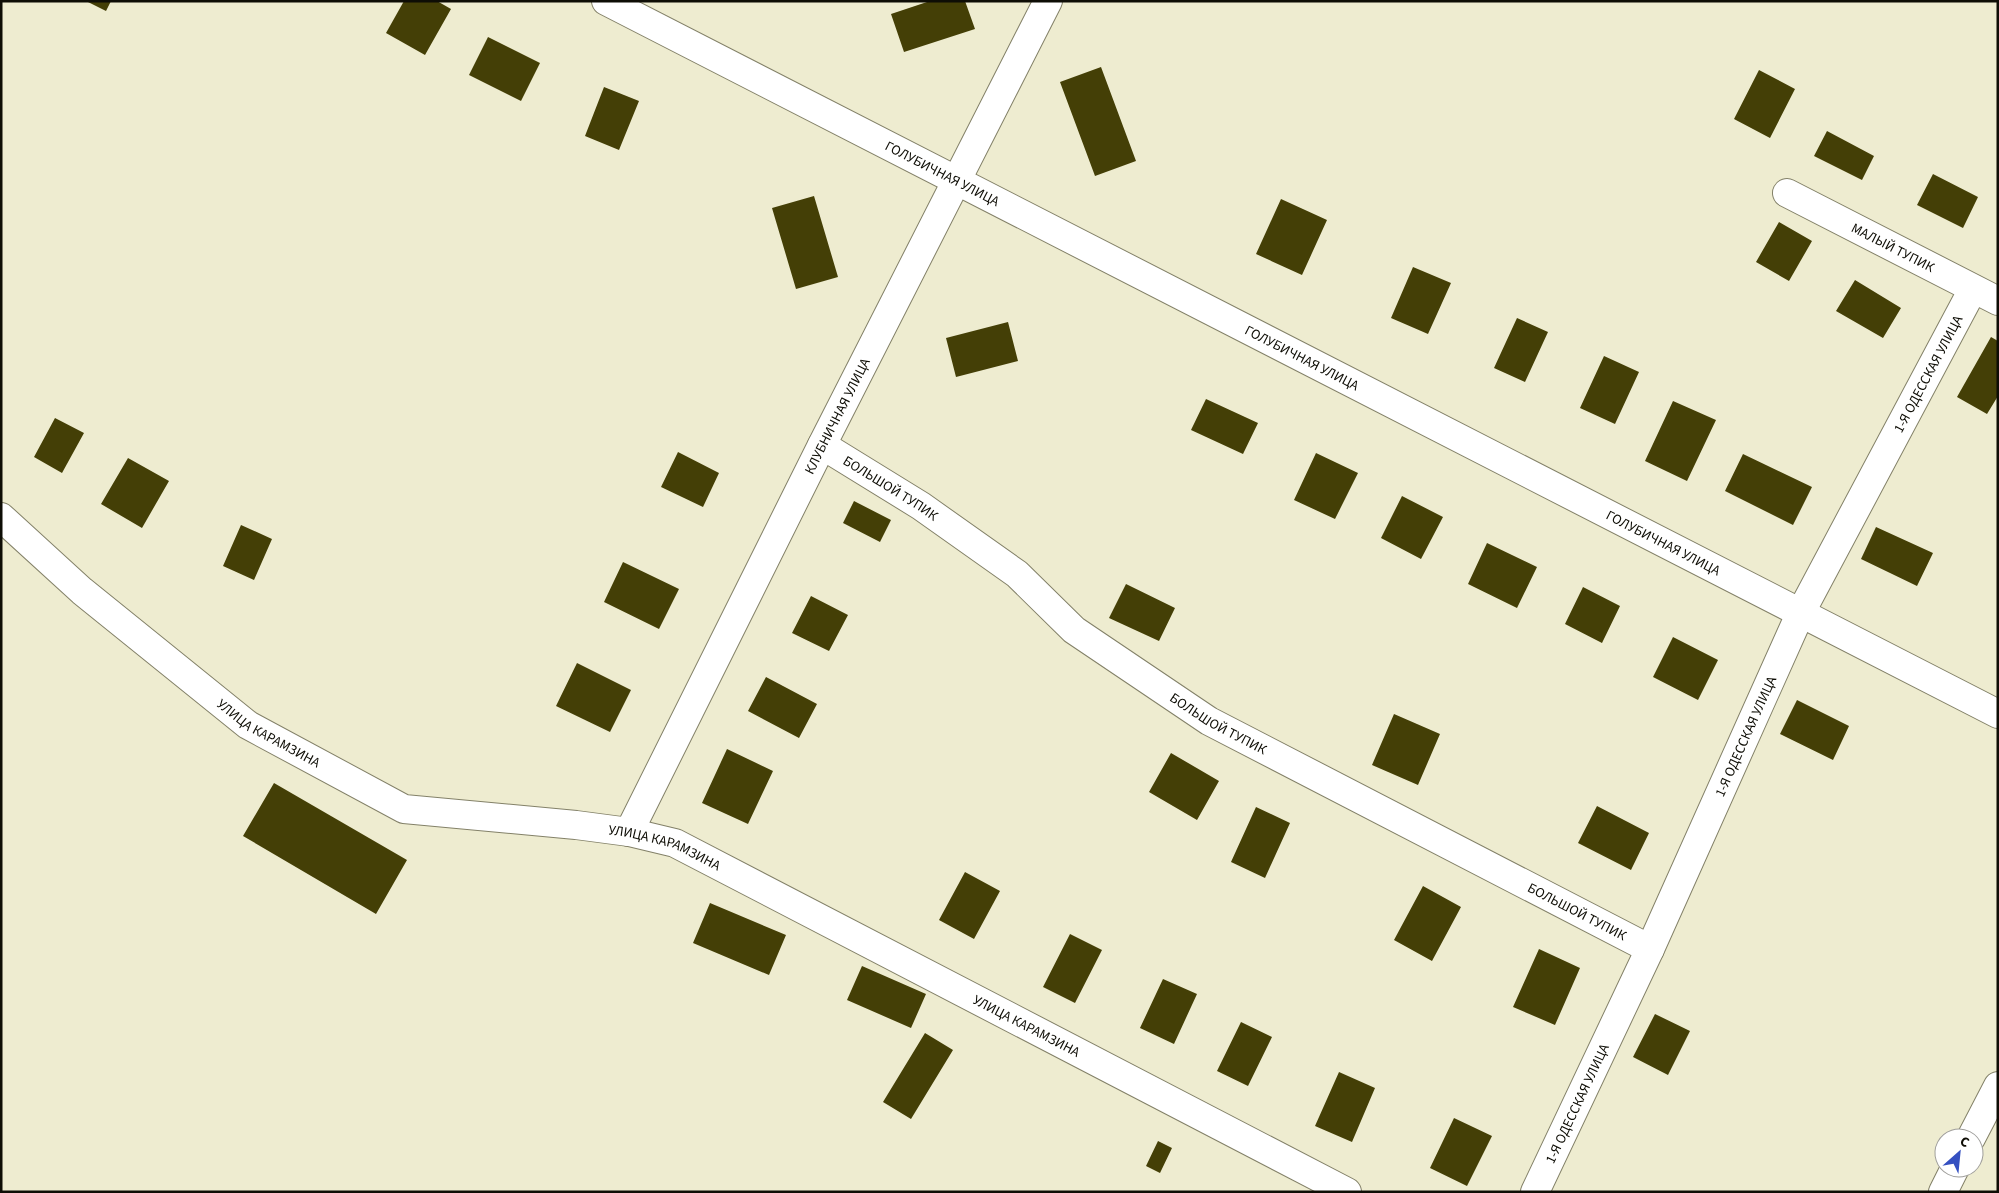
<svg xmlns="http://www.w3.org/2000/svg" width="1999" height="1193" font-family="'Source Sans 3',sans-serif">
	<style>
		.building { fill: #443f06 }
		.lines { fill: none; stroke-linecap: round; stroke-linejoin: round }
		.minor-casing { stroke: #838168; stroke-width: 30 }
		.minor { stroke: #fff; stroke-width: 28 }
		.labels { text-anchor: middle; stroke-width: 5; stroke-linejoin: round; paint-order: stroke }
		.street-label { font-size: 14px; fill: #0e0d05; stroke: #fff }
	</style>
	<rect width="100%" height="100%" fill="#eeecd0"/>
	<path class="building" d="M86,1H111L106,11Z
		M404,1H437L451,9L425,55L386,33Z
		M930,1H965L975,29L904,52L891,14Z
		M488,37L540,63L521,101L469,75Z
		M1101,67L1136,161L1095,176L1060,82Z
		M1759,70L1795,89L1770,138L1734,119Z
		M604,87L639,101L619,150L585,136Z
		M1827,131L1874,156L1862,180L1814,156Z
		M1933,174L1978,197L1963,228L1917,205Z
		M814,196L838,277L796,289L772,208Z
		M1281,199L1327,220L1302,275L1256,254Z
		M1779,222L1812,241L1789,281L1756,262Z
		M1413,267L1451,283L1428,334L1391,318Z
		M1855,280L1901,308L1883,338L1836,311Z
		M1517,318L1548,332L1525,382L1494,368Z
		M1008,322L1018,361L956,377L946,338Z
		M1991,337L1998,341V396L1987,414L1957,397Z
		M1604,356L1639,372L1615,424L1580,408Z
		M1206,399L1258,423L1243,454L1191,430Z
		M1673,401L1716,420L1687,481L1645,461Z
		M55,418L84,433L62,473L34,457Z
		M678,452L719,473L703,507L661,487Z
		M1316,453L1358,473L1335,519L1294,500Z
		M1743,454L1812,487L1793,525L1725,491Z
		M128,458L169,481L142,528L101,504Z
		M1402,496L1443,517L1421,559L1381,538Z
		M854,501L891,520L880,542L843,523Z
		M241,525L272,539L254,580L223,566Z
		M1876,527L1933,553L1917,586L1861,559Z
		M1487,543L1537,567L1517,608L1468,584Z
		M623,562L679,589L659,629L604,602Z
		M1126,584L1175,608L1159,641L1109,618Z
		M1583,587L1620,606L1602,643L1565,624Z
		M811,596L848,615L829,651L792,633Z
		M1673,637L1718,660L1698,700L1653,677Z
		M577,663L631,690L610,732L556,706Z
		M766,677L817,704L799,738L748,711Z
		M1797,700L1849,726L1833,760L1780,734Z
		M1394,714L1440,734L1418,785L1372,765Z
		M727,749L773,771L748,824L702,803Z
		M1171,753L1219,781L1197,820L1149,792Z
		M274,783L407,860L376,914L243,836Z
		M1597,806L1649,833L1631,870L1578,843Z
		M1256,807L1290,823L1265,878L1231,862Z
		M965,872L1000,891L974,939L939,920Z
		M1423,886L1461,907L1432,961L1394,940Z
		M710,903L786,935L769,975L693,943Z
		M1070,934L1102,950L1075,1003L1043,987Z
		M1539,949L1580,968L1555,1025L1513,1007Z
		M862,966L926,994L911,1028L847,1000Z
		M1163,979L1197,994L1174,1044L1140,1028Z
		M1655,1014L1690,1031L1668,1075L1633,1057Z
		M1241,1022L1272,1037L1248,1086L1217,1071Z
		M925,1033L953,1050L911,1119L883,1102Z
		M1339,1072L1375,1088L1352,1142L1315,1126Z
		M1454,1118L1492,1136L1467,1186L1430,1168Z
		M1158,1141L1172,1148L1160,1173L1146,1166Z"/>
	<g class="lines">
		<defs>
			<g id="minor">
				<path id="s1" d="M606,1L1998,714"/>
				<path id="s2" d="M1787,193L1998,301"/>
				<path id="s3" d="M822,445L921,506L1017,574L1074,630L1209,721L1650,949"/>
				<path id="s4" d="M1,517L82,591L248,725L404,809L576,825L629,832L675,843L1347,1192"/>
				<path id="s5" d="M629,832L822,445L1048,1"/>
				<path d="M1971,1138L1998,1086"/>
				<path id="s6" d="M1535,1192L1650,949L1800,614L1973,289"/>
				<path d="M1943,1192L1955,1168"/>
			</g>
		</defs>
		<use href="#minor" class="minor-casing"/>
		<use href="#minor" class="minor"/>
	</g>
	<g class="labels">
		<g class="street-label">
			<text dy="5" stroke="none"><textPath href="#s1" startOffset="378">ГОЛУБИЧНАЯ УЛИЦА</textPath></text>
			<text dy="5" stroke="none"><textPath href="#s2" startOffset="119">МАЛЫЙ ТУПИК</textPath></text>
			<text dy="5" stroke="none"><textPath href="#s1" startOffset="782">ГОЛУБИЧНАЯ УЛИЦА</textPath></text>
			<text dy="5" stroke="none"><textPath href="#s6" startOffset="908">1-Я ОДЕССКАЯ УЛИЦА</textPath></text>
			<text dy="5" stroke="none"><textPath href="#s5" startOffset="465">КЛУБНИЧНАЯ УЛИЦА</textPath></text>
			<text dy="5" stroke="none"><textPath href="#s3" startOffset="81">БОЛЬШОЙ ТУПИК</textPath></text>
			<text dy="5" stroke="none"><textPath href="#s1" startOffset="1188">ГОЛУБИЧНАЯ УЛИЦА</textPath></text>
			<text dy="5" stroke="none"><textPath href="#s3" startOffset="486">БОЛЬШОЙ ТУПИК</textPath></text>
			<text dy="5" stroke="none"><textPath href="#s4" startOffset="345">УЛИЦА КАРАМЗИНА</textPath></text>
			<text dy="5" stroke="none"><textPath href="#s6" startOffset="502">1-Я ОДЕССКАЯ УЛИЦА</textPath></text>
			<text dy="5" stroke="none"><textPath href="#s4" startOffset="765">УЛИЦА КАРАМЗИНА</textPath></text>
			<text dy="5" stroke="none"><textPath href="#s3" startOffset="891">БОЛЬШОЙ ТУПИК</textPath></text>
			<text dy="5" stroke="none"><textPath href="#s4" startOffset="1170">УЛИЦА КАРАМЗИНА</textPath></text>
			<text dy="5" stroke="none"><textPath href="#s6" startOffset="98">1-Я ОДЕССКАЯ УЛИЦА</textPath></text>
		</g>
	</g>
	<rect width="1999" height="1193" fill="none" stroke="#0e0d05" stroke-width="5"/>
	<g transform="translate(1959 1153) rotate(27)"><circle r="24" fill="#ffffff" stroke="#9f9e9b"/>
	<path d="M0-4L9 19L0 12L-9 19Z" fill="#3550c1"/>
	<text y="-8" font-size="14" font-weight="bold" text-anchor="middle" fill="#0e0d05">С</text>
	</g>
</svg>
